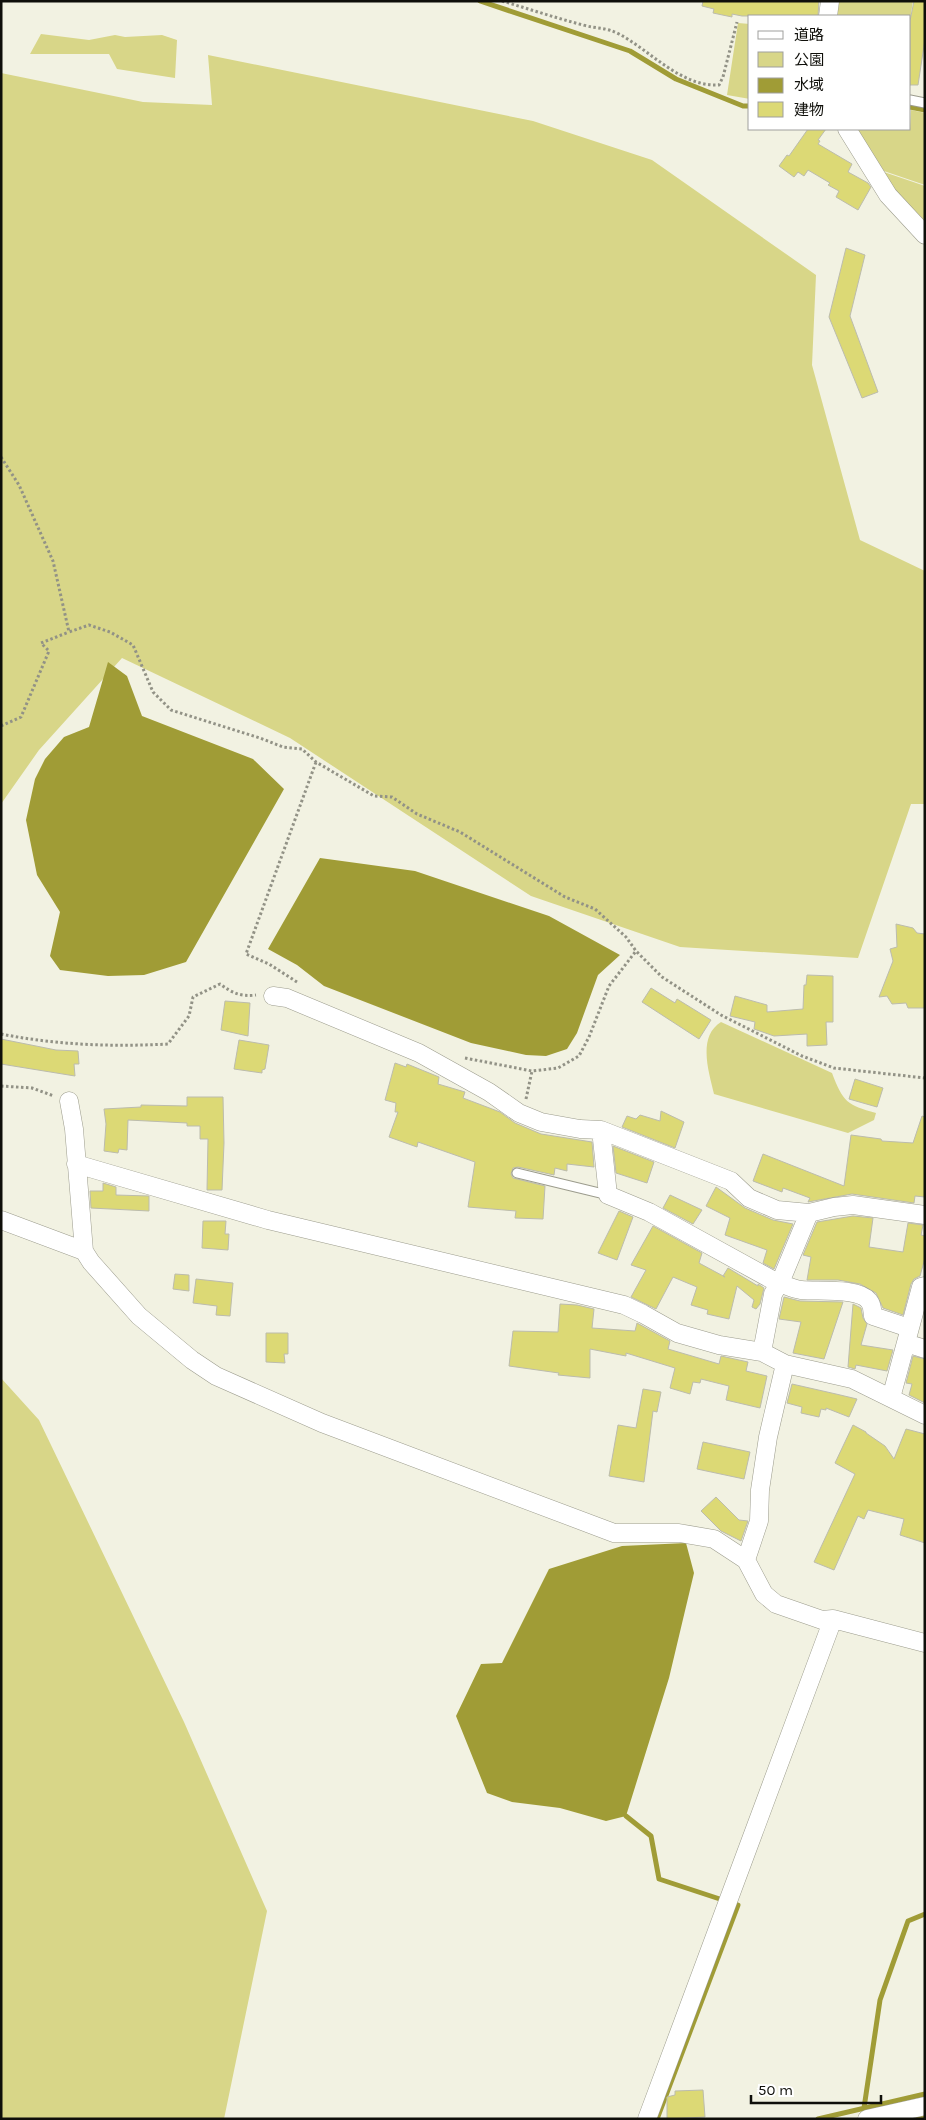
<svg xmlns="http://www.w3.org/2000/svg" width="926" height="2120" font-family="Karla,'Noto Sans JP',sans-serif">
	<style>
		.green { fill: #d8d688 }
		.water { fill: #a09c36 }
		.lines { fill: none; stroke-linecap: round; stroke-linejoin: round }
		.stream { stroke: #a09c36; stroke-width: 5 }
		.building { fill: #dcd975; stroke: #bcbcad }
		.service-casing { stroke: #9c9c8d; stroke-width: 11 }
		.minor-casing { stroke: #9c9c8d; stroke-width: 19 }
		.path { stroke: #929286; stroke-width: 3; stroke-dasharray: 2.5 2.5; stroke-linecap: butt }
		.service { stroke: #fff; stroke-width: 9 }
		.minor { stroke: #fff; stroke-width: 18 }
	</style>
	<rect width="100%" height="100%" fill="#f2f2e2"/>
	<path class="green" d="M836,1H913L910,20V16H835Z
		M738,23L750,24V99L727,95Z
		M41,34L89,40L115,35L125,37L162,35L177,40L175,78L117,69L109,54H30Z
		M208,55L533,121L652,160L816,275L812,365L860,540L925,571V804H911L858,958L680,947L531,896L290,738L122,658L39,750L1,804V73L143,102L212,105Z
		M911,110L925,113V185L878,169L855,129H910Z
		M878,170L925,186V227Z
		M721,1022L832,1073C843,1102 847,1105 876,1113L874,1120L848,1133L714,1094C709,1072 697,1037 721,1022Z
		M1,1378L39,1420L184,1722L267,1911L224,2119H1Z"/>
	<path class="water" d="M108,662L127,676L142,716L253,759L284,789L186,962L144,975L108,976L60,970L50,956L60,912L37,875L26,820L35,779L45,759L64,737L89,727Z
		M320,858L415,871L549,916L620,955L598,975L577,1033L567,1049L546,1056L526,1055L471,1043L324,986L297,965L268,949Z
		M686,1543L694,1573L669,1678L626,1816L606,1821L560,1808L512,1802L487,1793L456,1716L481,1664L502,1663L549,1569L622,1546Z"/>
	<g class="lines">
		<path class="stream" d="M480,1L630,51L676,79L743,106H750
			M910,107L925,110
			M626,1816L651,1836L659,1879L738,1905L657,2119
			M864,2108L880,2000L908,1921L925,1914
			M818,2119L925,2094
			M918,2119L925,2117"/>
	</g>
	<path class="building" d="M703,1H819L818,16H742L732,14V17L713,13L714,9L702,6Z
		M914,1H925V39L918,85H910V21Z
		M808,129H826L818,140L820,141L818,144L852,164L848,172L868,183L871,187L858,210L836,197L839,191L828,185L830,183L808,170L804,176L798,172L794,177L779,166L787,155L789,156Z
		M846,248L865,255L850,316L878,392L862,398L829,317Z
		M896,924L913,928L917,933L925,934V1008H908L906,1003L892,1004L887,996L879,997L893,961L890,949L897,947Z
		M807,975L833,976V1022H826L827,1045L807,1046V1034L774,1036L754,1029L755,1022L730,1016L735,996L767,1005V1012L803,1009L804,985H806Z
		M651,988L675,1003L677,999L711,1020L699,1039L642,1002Z
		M225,1001L250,1003L248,1036L221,1030Z
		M1,1039L56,1050L78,1051L79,1064H74L75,1076L1,1064Z
		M239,1040L269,1045L265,1069L262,1070V1073L234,1069Z
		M395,1063L406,1067L407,1064L439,1077L438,1084L465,1092L463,1098L500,1112L515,1123L541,1134L592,1142L594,1167L567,1164V1171L555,1168L554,1175L518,1167L513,1168L511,1174L513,1178L545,1186L543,1219L515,1218L516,1211L468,1207L475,1162L418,1142L417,1147L389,1137L398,1112H395L396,1103L385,1100Z
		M855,1079L883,1088L877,1107L849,1099Z
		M187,1097H223L224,1143L222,1190H207L208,1139H200V1126H187V1123L128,1120L127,1150L119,1149L118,1153L104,1151L106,1124L104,1109L141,1107V1105L187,1106Z
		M661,1111L684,1122L675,1148L622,1127L627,1116L636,1119L640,1115L660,1121Z
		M922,1116L925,1117V1197L915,1196L914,1203L852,1194L808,1202L810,1198L783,1188L782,1192L753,1181L763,1154L844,1186L851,1135L881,1139L882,1141L913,1143Z
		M613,1146L654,1162L647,1183L616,1173Z
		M103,1183L116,1187V1195L149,1196V1211L91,1208L90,1191H103Z
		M716,1187L745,1208L773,1220L793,1224L774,1269L763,1263L767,1250L725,1235L730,1218L706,1206Z
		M670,1195L702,1210L693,1224L663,1208Z
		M619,1211L633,1217L617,1260L598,1253Z
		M853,1216L873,1218L869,1247L903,1252L908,1223L923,1225L921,1235L925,1236V1258L920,1276L914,1279L911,1284L903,1315L883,1308L876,1293L860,1284L838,1280H807L811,1257L803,1255L817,1222Z
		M203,1221H226L225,1234H229L228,1250L202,1248Z
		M653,1226L702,1253L699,1263L725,1277L723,1276L728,1268L758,1286V1284L764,1288L760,1304L756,1309L752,1307L754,1300L737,1286L729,1319L707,1314L708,1310L691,1305L697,1287L673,1277L656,1309L631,1297L646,1270L631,1265Z
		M175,1274L189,1275V1291L173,1289Z
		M196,1279L233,1283L230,1316L216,1315L217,1306L193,1303Z
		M784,1297L800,1301L843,1302L824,1359L793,1353L801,1322L779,1319Z
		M560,1304L577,1305L594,1309L592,1328L635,1331L637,1323L670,1341L668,1349L719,1364L721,1356L748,1362L746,1371L767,1376L760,1408L726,1400L729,1386L701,1379L700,1383L693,1382L690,1394L670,1388L675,1368L626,1353V1356L590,1349V1378L558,1375L559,1373L509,1366L513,1331L558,1332Z
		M853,1304L861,1308L863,1318L867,1324L861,1345L893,1350L887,1371L856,1365L855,1369L848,1367Z
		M266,1333H288V1354H284L285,1363L266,1362Z
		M913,1356L925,1359V1403L909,1395L912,1384L906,1383Z
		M792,1384L836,1394L857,1399L849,1417L826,1408V1410L821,1409L819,1417L801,1413L802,1407L787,1403Z
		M643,1389L661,1392L657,1412L653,1411L644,1482L609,1476L618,1425L636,1428Z
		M853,1425L866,1432V1433L885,1446L894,1459L906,1429L925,1434V1543L900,1535L904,1519L868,1510L864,1519L858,1516L834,1570L814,1562L855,1474L835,1463Z
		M703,1442L750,1452L744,1479L697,1469Z
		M716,1497L739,1520L748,1521L741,1541L721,1531L701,1511Z
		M703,2090L705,2117L667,2119V2097L675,2095V2091Z"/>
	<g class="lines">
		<defs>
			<path id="service" d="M910,100L925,103
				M517,1173L608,1195"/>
			<path id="minor" d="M828,16L830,1
				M847,129L888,195L925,235
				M273,996L287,998L419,1053L489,1092L519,1113L541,1122L580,1129L601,1130L731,1181L749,1198L777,1210L809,1213L834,1207L853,1205L925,1215
				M69,1101L74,1129L84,1251L91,1262L139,1316L192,1360L216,1376L322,1423L614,1533H679L714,1539L746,1560L764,1594L776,1604L822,1620L833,1619L925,1643
				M601,1130L608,1195L649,1212L778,1283C786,1285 793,1289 801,1290C817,1292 858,1287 869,1301C873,1306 872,1311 873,1316L909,1328
				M76,1164L268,1220L624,1305L643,1314L677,1333L719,1345L762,1352L785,1364L852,1379L925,1415
				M1,1220L84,1251
				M906,1343L925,1349
				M762,1352L773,1294L782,1278L809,1213
				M891,1398L921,1287L925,1286
				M746,1560L759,1521L760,1490L768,1437L785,1364
				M647,2119L833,1619
				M867,2119L925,2106"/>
		</defs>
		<use href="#service" class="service-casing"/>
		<use href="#minor" class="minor-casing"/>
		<path class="path" d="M502,1C529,9 556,18 583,25C597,29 606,27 619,34C651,51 681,87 719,85L723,77L737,22
			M1,457L19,485L53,561L69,632L89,625L110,632L133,645L153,692L171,710L260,738L283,747L302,749L316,762L374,796L392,797L417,814L460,832L565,897L595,909L626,937L636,951L662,977L721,1015L802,1056L834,1068L925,1078
			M1,726L21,717L49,651L41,643L69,632
			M297,982L269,964L246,954L316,762
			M1,1034C57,1045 112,1047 168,1044L189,1016L193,997L220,984C232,993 241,997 256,995
			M465,1058L532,1071L558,1068L579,1056L589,1037L609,986L636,951
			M1,1086L32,1088L54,1096
			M526,1099L532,1071"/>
		<use href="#service" class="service"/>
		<use href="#minor" class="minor"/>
	</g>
	<rect width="926" height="2120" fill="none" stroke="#0f0f0a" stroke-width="5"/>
	<rect x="748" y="15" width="162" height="115" fill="#ffffff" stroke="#9f9f9d"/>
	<rect x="758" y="31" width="25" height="8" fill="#ffffff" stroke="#9f9f9d"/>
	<text x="794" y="40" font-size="15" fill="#0f0f0a">道路</text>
	<rect x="758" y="52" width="25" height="15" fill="#d8d688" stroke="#9f9f9d"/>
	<text x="794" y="65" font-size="15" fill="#0f0f0a">公園</text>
	<rect x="758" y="78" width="25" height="15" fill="#a09c36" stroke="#9f9f9d"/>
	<text x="794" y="90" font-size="15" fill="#0f0f0a">水域</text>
	<rect x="758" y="102" width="25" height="15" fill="#dcd975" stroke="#9f9f9d"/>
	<text x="794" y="115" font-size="15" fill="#0f0f0a">建物</text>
	<path d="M751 2095v8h130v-8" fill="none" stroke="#0f0f0a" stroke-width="2.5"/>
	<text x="758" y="2095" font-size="15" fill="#0f0f0a" stroke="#ffffff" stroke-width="4" paint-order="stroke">50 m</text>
</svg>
